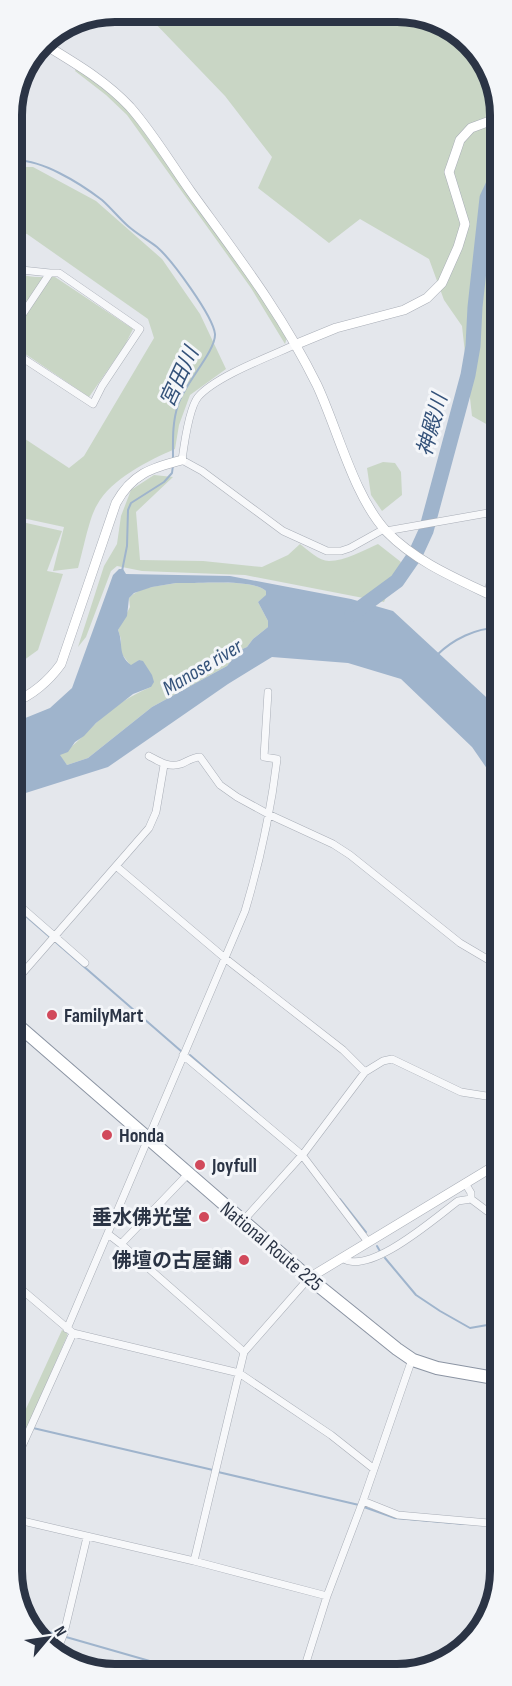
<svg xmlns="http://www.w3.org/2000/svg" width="512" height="1686" font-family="'Sofia Sans Condensed','Noto Sans JP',sans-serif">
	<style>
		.green { fill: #c9d6c5 }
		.water { fill: #9fb4cc; fill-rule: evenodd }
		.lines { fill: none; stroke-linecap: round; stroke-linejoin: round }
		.stream { stroke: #9fb4cc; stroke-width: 2 }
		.river { stroke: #9fb4cc; stroke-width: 15 }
		.street-casing { stroke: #a9aeb7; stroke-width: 8 }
		.secondary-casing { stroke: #a9aeb7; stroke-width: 10 }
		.highway-casing { stroke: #8b94a3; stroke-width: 14 }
		.street { stroke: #f7f8fa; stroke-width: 7 }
		.secondary { stroke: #fff; stroke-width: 9 }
		.highway { stroke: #fff; stroke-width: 12 }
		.poi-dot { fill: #d1495b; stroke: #f4f6f9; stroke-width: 2 }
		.labels { text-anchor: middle; stroke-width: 6; stroke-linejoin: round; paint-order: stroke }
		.poi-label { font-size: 20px; font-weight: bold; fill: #2b3445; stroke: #f4f6f9; text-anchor: start }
		.street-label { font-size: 20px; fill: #2b3445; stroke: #f4f6f9 }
		.water-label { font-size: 21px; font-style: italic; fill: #34527a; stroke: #f4f6f9 }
		.rim { fill: none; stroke: #2b3445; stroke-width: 8 }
	</style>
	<rect width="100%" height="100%" fill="#e4e7ec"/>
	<path class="green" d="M417,14L470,43L498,96V428L495,429L472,416L462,326L444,300L429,259L360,219L329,243L258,188L272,157L225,96L151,19Z
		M77,67L117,99L130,113L254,285L287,337L285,344L251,288L127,115L106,95L75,71Z
		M12,167H33L96,201L162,259L200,314L226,369L190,395L179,425L175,449C149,460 111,479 97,505C89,518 83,551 78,568L53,571L64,527L13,516V431L69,468L84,456L154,338L148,319L27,234L12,231Z
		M12,274L35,277H55L133,329L125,345L89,397L12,345Z
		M383,462L395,463L401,472L402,495L382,511L371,495L367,468Z
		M154,475L173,477L136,512L140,560L203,561L262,567L288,555L300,544C308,550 319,561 329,561C345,561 364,550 378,544L401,562L384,602L245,575L142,571L117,566L111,571L86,637L78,647L104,566L117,544L121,516L131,490Z
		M13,520L62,531L47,571L63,574L38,650L13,668Z
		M176,583C196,584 252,578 266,591V596L258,602L268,621V627L253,639L247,647L240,650L227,666L152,707L88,758L67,765L59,755C71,750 85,733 95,724C111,708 131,695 151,687L139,660L131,666L121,653V639L118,630L130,607L129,598C140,586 161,586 176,583Z
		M62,1330L67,1333V1336L14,1458V1435Z"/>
	<path class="water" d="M119,569H123L126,574L230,576L351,599L393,611L499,709V786L472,747L401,679L348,663L272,657L228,684L108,767L13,797V723L50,708L72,688L113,575ZM176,583C196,584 252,578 266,591V595L258,602L268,621V627L253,639L247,647L240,650L227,666L152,707L88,758L67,765L60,755L68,752L75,742L84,736L96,723L133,694L151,687L154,682L152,675L143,661L139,660L131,665C117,654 124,645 118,630L127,616L129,598L134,593L152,587Z"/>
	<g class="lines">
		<path class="stream" d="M12,161C39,157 81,184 102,200C111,208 119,218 128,226C137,234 148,240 157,247C172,260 213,316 215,334C216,351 184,384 178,405C172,423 173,441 173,459
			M122,571L127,546L128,510L131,503L164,482L172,473L173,465
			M437,655C452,640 477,627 499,628
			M13,905L181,1051
			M190,1055L257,1113
			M340,1199L366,1232
			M377,1246L381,1253
			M385,1258L416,1295L440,1311L470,1328L493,1324L500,1329
			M14,1411L18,1415
			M33,1428L213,1470
			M218,1472L359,1505
			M364,1507L395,1518L464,1524
			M34,1628L60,1635
			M66,1637L188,1672L201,1670L211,1672
			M308,1672L421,1669"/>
		<path class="river" d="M352,614L397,581L415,555L426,531L468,375L473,346L475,307L487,198L494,183L498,179"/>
		<defs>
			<path id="street" d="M12,269L50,273L12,330
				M297,344C271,356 216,376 198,397C189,408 184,445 182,460L202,471L283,531L327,551H341L350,548L384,529
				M12,351L93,404L102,386L140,329L59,273H50
				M386,531L499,511
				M488,594L499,532
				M493,597L499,622
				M149,756C160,762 169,768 181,764C188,761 193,757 200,757L220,785L237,797L270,815L333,844L350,855L460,943L499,966
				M116,866L226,959L343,1050L365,1072
				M13,900L85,963
				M13,984L149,828L156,812L164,765
				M183,1055L302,1155L368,1242
				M465,1183L471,1193V1199L499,1220
				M243,1221L304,1153L365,1072L383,1061L392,1059L461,1092L499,1098
				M108,1234L121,1244L244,1352
				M121,1244L188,1174
				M342,1258C369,1277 436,1217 458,1201L471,1199
				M14,1283L73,1333L239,1373L331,1435L374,1469
				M67,1329L245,911C260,861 271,811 277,759L264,757L268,692
				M14,1464L73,1333
				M363,1501L398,1515L500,1524
				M14,1519L194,1561L327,1596
				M194,1561L244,1352L309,1278
				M57,1651L64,1633L87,1537
				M303,1672L327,1596L363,1501L410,1365L413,1360"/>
			<path id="secondary" d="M42,43C73,62 105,80 130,107C153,133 171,164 191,192C238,257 281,312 317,385C338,430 354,497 387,532C417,563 460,580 499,599
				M297,344L336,328L404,310L427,298L442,283L458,247L465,224L449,172L457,149L460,140L471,128L498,118
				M13,703C34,694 48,682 61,664L116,503C132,474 151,468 182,460
				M309,1278L499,1163"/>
			<path id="highway" d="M13,1021L309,1278L397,1349L413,1360L437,1368L500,1379"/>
		</defs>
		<use href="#street" class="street-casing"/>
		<use href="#secondary" class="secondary-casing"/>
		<use href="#highway" class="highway-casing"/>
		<use href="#street" class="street"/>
		<use href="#secondary" class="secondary"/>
		<use href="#highway" class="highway"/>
	</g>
	<g class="poi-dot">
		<circle cx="52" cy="1015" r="6"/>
		<circle cx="107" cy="1135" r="6"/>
		<circle cx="200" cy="1165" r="6"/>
		<circle cx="204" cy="1217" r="6"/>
		<circle cx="244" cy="1260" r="6"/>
	</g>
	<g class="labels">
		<g class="poi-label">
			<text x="64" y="1022">FamilyMart</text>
			<text x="119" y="1142">Honda</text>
			<text x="212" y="1172">Joyfull</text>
			<text x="192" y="1224" text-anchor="end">垂水佛光堂</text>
			<text x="232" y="1267" text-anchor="end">佛壇の古屋鋪</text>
		</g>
		<g class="street-label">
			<text transform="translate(272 1246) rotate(40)" y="7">National Route 225</text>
		</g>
		<g class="water-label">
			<text transform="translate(179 377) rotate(-65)" y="7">宮田川</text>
			<text transform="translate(432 425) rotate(-75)" y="7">神殿川</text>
			<text transform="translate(202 667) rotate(-31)" y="7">Manose river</text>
		</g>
	</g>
	<path d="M0 0H512V1686H0ZM115 22H397A93 93 0 0 1 490 115V1571A93 93 0 0 1 397 1664H115A93 93 0 0 1 22 1571V115A93 93 0 0 1 115 22Z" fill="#f4f6f9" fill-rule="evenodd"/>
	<path class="rim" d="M115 22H397A93 93 0 0 1 490 115V1571A93 93 0 0 1 397 1664H115A93 93 0 0 1 22 1571V115A93 93 0 0 1 115 22Z"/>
	<g transform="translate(48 1638) rotate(61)" stroke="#f4f6f9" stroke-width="4.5" paint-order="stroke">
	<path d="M0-4.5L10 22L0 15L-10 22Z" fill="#2b3445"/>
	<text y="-9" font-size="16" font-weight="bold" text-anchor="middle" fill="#2b3445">N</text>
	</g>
</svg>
